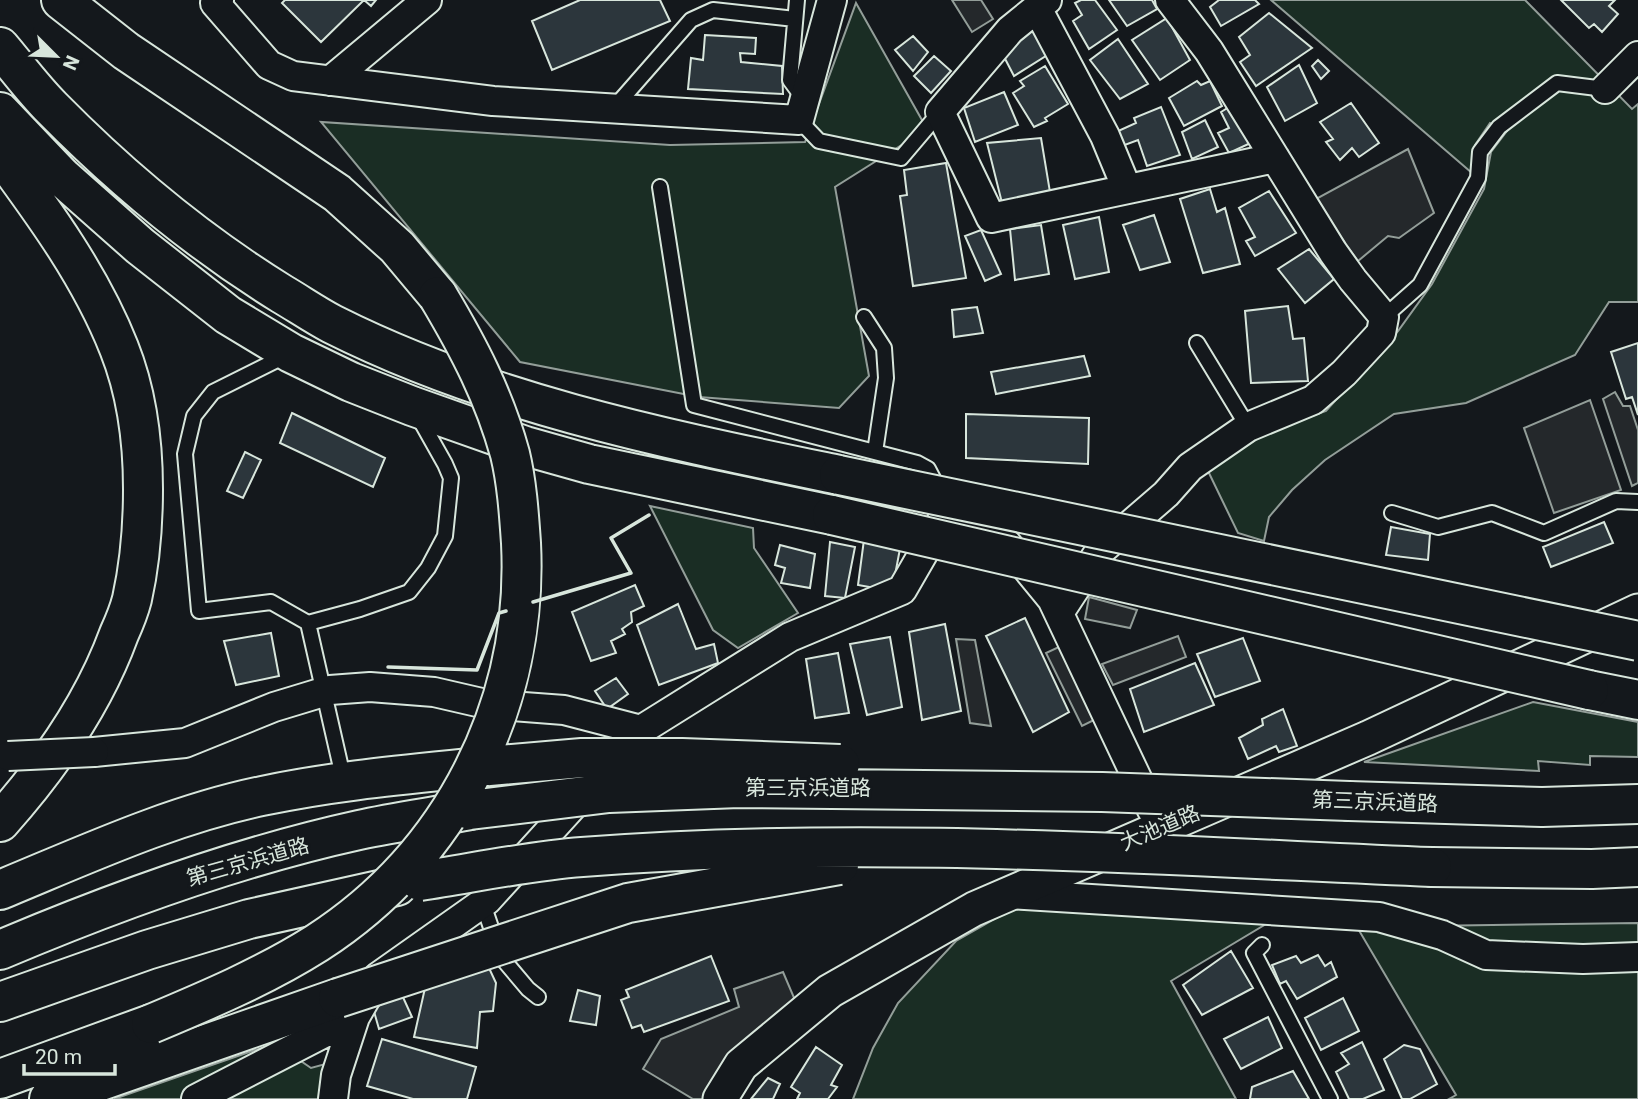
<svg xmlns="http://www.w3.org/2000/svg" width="1638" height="1099" font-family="Roboto,'Noto Sans JP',sans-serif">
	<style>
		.green { fill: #1a2d24; stroke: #939e99; stroke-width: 2 }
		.parking { fill: #24282b; stroke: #939e99; stroke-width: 2 }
		.building { fill: #2c363c; stroke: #d8e6dc; stroke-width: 2 }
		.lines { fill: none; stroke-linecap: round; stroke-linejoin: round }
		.service-casing { stroke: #d8e6dc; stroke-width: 18 }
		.minor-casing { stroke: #d8e6dc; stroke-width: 32 }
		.tertiary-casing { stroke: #d8e6dc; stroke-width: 37 }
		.motorway-casing { stroke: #d8e6dc; stroke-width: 42 }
		.service { stroke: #14181c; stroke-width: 14 }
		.minor { stroke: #14181c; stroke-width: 28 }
		.tertiary { stroke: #14181c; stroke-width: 33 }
		.motorway { stroke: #14181c; stroke-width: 38 }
		.minor-bridge-casing { stroke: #d8e6dc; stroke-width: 32; stroke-linecap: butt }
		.motorway-bridge-casing { stroke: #d8e6dc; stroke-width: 42; stroke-linecap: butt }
		.minor-bridge { stroke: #14181c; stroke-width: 28 }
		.motorway-bridge { stroke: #14181c; stroke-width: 38 }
		.wall { stroke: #d8e6dc; stroke-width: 3.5 }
		.labels { text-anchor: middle; stroke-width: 5; stroke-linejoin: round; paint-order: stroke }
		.street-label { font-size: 21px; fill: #d8e6dc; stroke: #14181c }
	</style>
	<rect width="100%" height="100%" fill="#14181c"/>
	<path class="green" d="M1271,0H1525L1632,109L1638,104V302H1609L1575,355L1466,403L1394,414L1325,460L1292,490L1269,517L1264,541L1238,533L1208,471L1266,433L1326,411L1398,331L1432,284L1484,189L1491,152L1507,131L1490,123L1475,145L1472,173Z
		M856,3L927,129L835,187L869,376L839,408L699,397L520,362L321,122L670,145L805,142Z
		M650,506L753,528L754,548L798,613L738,648L713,630Z
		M1533,702L1638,722V757L1590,756V765L1538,761L1539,771L1364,762Z
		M1021,904L1266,924L1171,981L1236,1099H853L873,1048L898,1003L956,941Z
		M1638,923V1099H1449L1456,1095L1357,927Z
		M287,1039L298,1059L311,1068L329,1063L325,1099H114Z"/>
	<path class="parking" d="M952,0H981L993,19L972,32Z
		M1408,149L1434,213L1399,238L1388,236L1358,261L1314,200Z
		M1615,392L1623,406H1630L1638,430V483L1632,486L1603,399Z
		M1590,400L1621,490L1554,513L1524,428Z
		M1089,597L1137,610L1130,628L1085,619Z
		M1178,636L1186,657L1113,685L1102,664Z
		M956,639L975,640L991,726L970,723Z
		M1063,645L1100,717L1082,726L1046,653Z
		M783,972L795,1000L706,1099H693L643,1069L661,1039L739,1007L734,989Z"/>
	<path class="building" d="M285,0H376L371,6L364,0L321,42L282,3Z
		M580,0H660L670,21L552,70L532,21Z
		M1081,0H1095L1117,30L1089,49L1073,21L1082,15L1075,3Z
		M1109,0H1152L1157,9L1127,26Z
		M1219,0H1255L1259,4L1221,26L1210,7Z
		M1561,0H1615L1609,6L1618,14L1602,32L1594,24L1589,28Z
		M1269,13L1312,48L1256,86L1240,62L1250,55L1239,37Z
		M1167,18L1190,60L1160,80L1132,40Z
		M1033,30L1049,54L1014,76L1001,51Z
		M705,35L756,38L755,54L740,53L741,62L782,66L783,94L688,89L691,58L703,60Z
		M913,36L928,52L913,71L895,50Z
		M1118,39L1148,84L1120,99L1090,60Z
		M934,56L951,71L931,93L914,76Z
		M1318,60L1329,71L1321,79L1312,66Z
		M1299,65L1317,103L1285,121L1267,87Z
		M1045,66L1068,104L1045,118L1047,121L1034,127L1013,93L1024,86L1020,81Z
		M1197,81L1201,85L1210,81L1222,106L1184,126L1169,98Z
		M1004,92L1018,125L975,142L964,108Z
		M1351,103L1379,143L1359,157L1352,148L1340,160L1326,142L1333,139L1320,122Z
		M1234,104L1255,141L1229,153L1218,133L1229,128L1221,112Z
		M1161,107L1180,155L1147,166L1138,140L1122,146L1116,132L1136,123L1134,118Z
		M1205,120L1218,147L1192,159L1182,132Z
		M1041,138L1051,198L1002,203L987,143Z
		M946,163L966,278L913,286L900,196L907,195L904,170Z
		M1210,189L1217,212L1225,208L1240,264L1203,273L1180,199Z
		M1269,191L1296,233L1255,256L1246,241L1255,237L1239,208Z
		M1154,215L1170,262L1140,270L1123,225Z
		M1099,217L1109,272L1075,279L1063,225Z
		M1041,225L1049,274L1015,280L1010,229Z
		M981,230L1001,274L985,281L965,236Z
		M1309,249L1334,279L1305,303L1278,269Z
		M1288,306L1293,339L1304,338L1308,381L1251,383L1245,311Z
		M977,307L983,333L954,337L952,310Z
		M1638,343V415L1632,397L1626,399L1611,352Z
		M1084,356L1090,376L996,394L991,372Z
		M292,413L385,458L373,487L280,443Z
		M966,414L1089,418L1088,464L966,458Z
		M245,452L261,460L243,498L227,491Z
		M1604,522L1613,543L1551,567L1543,547Z
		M1391,527L1430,534L1428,560L1386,555Z
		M865,532L902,538L892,591L858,585Z
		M830,542L855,547L845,598L825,596Z
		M780,545L815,554L810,588L781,583L785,568L775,565Z
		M635,585L644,606L631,612L632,622L622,629L625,634L611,641L616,653L591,661L572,612Z
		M678,604L696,649L714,644L718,663L659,685L637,625Z
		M1025,618L1069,712L1033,732L986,636Z
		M945,624L961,711L922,720L909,632Z
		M271,633L279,676L236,685L224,641Z
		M890,637L902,707L867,715L850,644Z
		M1243,638L1260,681L1215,697L1197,654Z
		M838,653L849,713L815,718L806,659Z
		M1195,663L1214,705L1144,732L1130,689Z
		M616,678L628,694L607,709L595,691Z
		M1283,709L1297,746L1279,752L1276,746L1248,759L1239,738L1263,725L1262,719Z
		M1231,951L1253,988L1202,1015L1183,985Z
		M1318,955L1325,966L1331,962L1337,977L1297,999L1286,981L1280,984L1272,965L1296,956L1301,963Z
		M711,956L729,1001L644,1032L641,1025L632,1028L621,1000L629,997L626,990Z
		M489,968L496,983L493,1011L480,1012L477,1048L414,1037L425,988Z
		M578,990L600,996L596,1025L570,1021Z
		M402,995L412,1017L379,1029L373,1008Z
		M1343,998L1359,1031L1321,1050L1305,1018Z
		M1268,1017L1282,1048L1241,1069L1224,1039Z
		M382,1039L476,1067L467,1099H413L367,1086Z
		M1362,1042L1384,1090L1363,1099H1349L1336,1072L1349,1064L1341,1053Z
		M1404,1045L1420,1049L1437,1084L1410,1099H1402L1384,1059Z
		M816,1047L842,1065L831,1085L837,1087L828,1099H797L800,1093L791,1087Z
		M1293,1071L1309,1099H1250L1252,1087Z
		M768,1078L780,1084L773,1099H751Z"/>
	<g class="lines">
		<defs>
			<path id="service" d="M797,0L790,80L804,99
				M613,109L691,20L713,10L795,19
				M799,120L819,141L901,158L940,112
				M660,187L694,405L917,463L928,469L939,490
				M864,317L884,348L886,378L875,452
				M1384,317L1420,285L1478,178L1480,152L1499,127L1557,83L1605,89
				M1197,343L1248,427
				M287,355L213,392L194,416L185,454L199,611L271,602L308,623
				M1392,513L1438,527L1492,513L1544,533L1616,501L1638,502
				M344,781L308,623L360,609L409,592L428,568L445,536L451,478L445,464L418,416
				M483,904L501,957L528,989L538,997
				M1262,945L1254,953L1330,1099"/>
			<path id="minor" d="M219,0L215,3L269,65L293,76L493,101L799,120L832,0
				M1047,0L1010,30L940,112L991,218L1275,158
				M1037,8L1105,136L1127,189
				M330,81L427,0
				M1605,89L1638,56
				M1059,613L1099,552L1166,494L1190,467L1248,427L1313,400L1344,373L1381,333L1384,317L1353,280L1333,252L1209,51L1170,0
				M94,752L185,743L274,707L330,690L370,687L434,692L486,704L564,710L641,730L790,637L902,590L943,519L978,528L1006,543L1052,599L1152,810
				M1010,894L1379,917L1442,935L1486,955L1583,959L1638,957
				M196,1099L355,1017
				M333,1099L336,1075L355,1017L378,977L487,900L587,790"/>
			<path id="tertiary" d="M720,1099L741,1065L830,991L974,909L1368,738L1638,611"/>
			<path id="motorway" d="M61,0L126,51L337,193L397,247L438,296
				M0,47C17,67 33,89 52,108C121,178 198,242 282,294C299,304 315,315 332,324C491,404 666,439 839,475
				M0,112L62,177L140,246L228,315L291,353L351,382L412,406L525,446L589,464L832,515
				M0,153C45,214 91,277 119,348C137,393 143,440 143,489C143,526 140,563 132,599C129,611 124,623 119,634C93,705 50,766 0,822
				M1589,690L1638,700
				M1349,801L1542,807L1638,804
				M1432,867L1592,869L1638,867
				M0,890C85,855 171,815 262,796C337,780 413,774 489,766
				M0,950C116,901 236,857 359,830C396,822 433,817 470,810
				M0,1002L147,950L249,919L397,886
				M0,1079L151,1024
				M49,1099L338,998"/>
		</defs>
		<use href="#service" class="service-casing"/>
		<use href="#minor" class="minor-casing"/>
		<use href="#tertiary" class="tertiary-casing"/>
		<use href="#motorway" class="motorway-casing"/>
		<use href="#service" class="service"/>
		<use href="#minor" class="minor"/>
		<use href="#tertiary" class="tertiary"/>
		<use href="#motorway" class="motorway"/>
		<defs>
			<path id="minor-bridge" d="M8,756L94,752"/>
			<path id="motorway-bridge" d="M839,475L1638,641
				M832,515L1589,690
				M489,766L582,758H682L840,764
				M470,810L609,793L739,788L1102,792L1349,801
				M420,881C473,873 528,861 582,857C865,835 1149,855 1432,867
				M338,998L628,903L839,865
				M151,1024C208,1000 265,976 317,943C453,855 529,704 521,543C519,514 517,483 510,454C494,396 469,348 438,296"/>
		</defs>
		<use href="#minor-bridge" class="minor-bridge-casing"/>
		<use href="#motorway-bridge" class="motorway-bridge-casing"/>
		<use href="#minor-bridge" class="minor-bridge"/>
		<use href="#motorway-bridge" class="motorway-bridge"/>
		<path class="wall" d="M533,602L631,573L611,538L649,515
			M388,667L477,670L499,613L506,611"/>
	</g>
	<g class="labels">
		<g class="street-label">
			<text x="808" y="795">第三京浜道路</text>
			<text transform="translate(1375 802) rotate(2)" y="7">第三京浜道路</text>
			<text transform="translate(1160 828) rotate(-23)" y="7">大池道路</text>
			<text transform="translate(248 862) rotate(-16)" y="7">第三京浜道路</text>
		</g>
	</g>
	<g transform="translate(56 56) rotate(114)" stroke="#14181c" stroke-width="5" paint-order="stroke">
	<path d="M0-5L12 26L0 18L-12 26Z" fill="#d8e6dc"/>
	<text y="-10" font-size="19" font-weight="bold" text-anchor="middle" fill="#d8e6dc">N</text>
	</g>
	<path d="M24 1064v10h91v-10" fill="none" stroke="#d8e6dc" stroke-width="3.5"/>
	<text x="35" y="1064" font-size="21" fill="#d8e6dc" stroke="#14181c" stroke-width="5" paint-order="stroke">20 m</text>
</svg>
